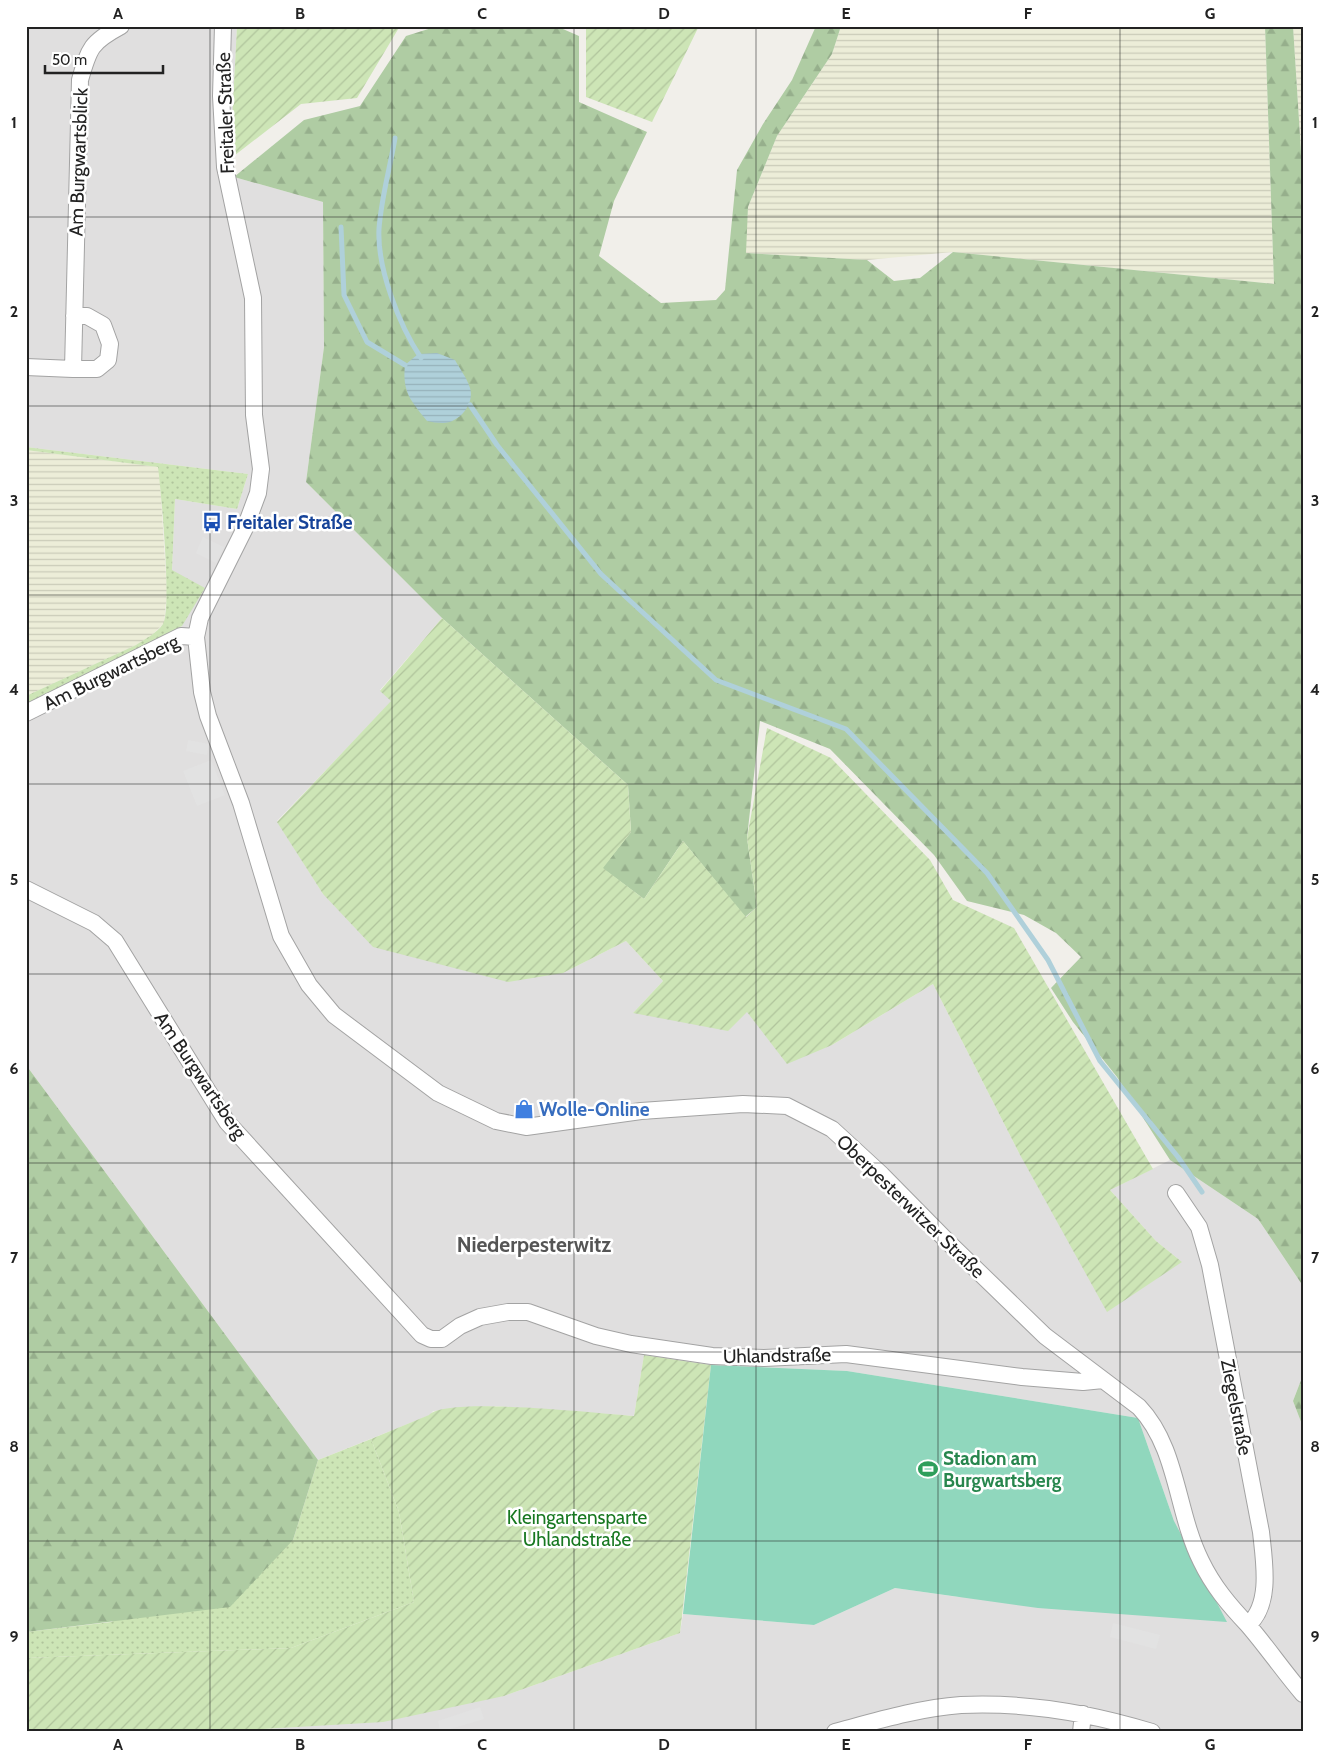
<svg xmlns="http://www.w3.org/2000/svg" width="1329" height="1758" font-family="Cabin,sans-serif">
	<style>
		.residential { fill: #e0dfdf }
		.farmland { fill: url(#farmland-rules) }
		.grass { fill: url(#grass-dots) }
		.forest { fill: url(#forest-firs) }
		.garden { fill: url(#garden-furrows) }
		.pitch { fill: #90d7bd }
		.parking { fill: #e2e2e2 }
		.water { fill: url(#water-rules) }
		.lines { fill: none; stroke-linecap: round; stroke-linejoin: round }
		.stream { stroke: #afd0da; stroke-width: 5 }
		.minor-casing { stroke: #a3a3a3; stroke-width: 18 }
		.minor { stroke: #fff; stroke-width: 16 }
		.grid { fill: none; stroke: #222; stroke-width: 1; stroke-opacity: 0.55 }
		.labels { text-anchor: middle; stroke-width: 5; stroke-linejoin: round; paint-order: stroke }
		.street-label { font-size: 19px; fill: #222; stroke: #fff }
		.transit-label { font-size: 19px; font-weight: bold; fill: #164399; stroke: #fff; text-anchor: start }
		.shop-label { font-size: 19px; font-weight: bold; fill: #366cbe; stroke: #fff; text-anchor: start }
		.leisure-label { font-size: 19px; font-weight: bold; fill: #27864d; stroke: #fff; text-anchor: start }
		.park-label { font-size: 19px; fill: #187821; stroke: #fff }
		.quarter-label { font-size: 21px; font-weight: bold; fill: #555; stroke: #fff }
		.neatline { fill: none; stroke: #222; stroke-width: 2 }
		.grid-label { font-size: 16px; text-anchor: middle; font-weight: bold; fill: #222 }
	</style>
	<defs>
		<pattern id="farmland-rules" width="6" height="5" patternUnits="userSpaceOnUse" patternTransform="scale(1.25)"><rect width="6" height="5" fill="#ecedd8"/><path d="M0 2.5h6" fill="none" stroke="#cacbb9"/></pattern>
		<pattern id="grass-dots" width="8" height="8" patternUnits="userSpaceOnUse" patternTransform="scale(1.25)"><rect width="8" height="8" fill="#cde5b6"/><path d="M2 2h.1M6 6h.1" fill="none" stroke="#b0c49c" stroke-width="1.8" stroke-linecap="round"/></pattern>
		<pattern id="forest-firs" width="22" height="20" patternUnits="userSpaceOnUse" patternTransform="scale(1.25)"><rect width="22" height="20" fill="#afcca3"/><path d="M5 1l3.5 6h-7zM16 11l3.5 6h-7z" fill="#96af8c"/></pattern>
		<pattern id="garden-furrows" width="10" height="10" patternUnits="userSpaceOnUse" patternTransform="scale(1.25)"><rect width="10" height="10" fill="#cde5b6"/><path d="M-1 1l2-2M0 10L10 0M9 11l2-2" fill="none" stroke="#b0c49c"/></pattern>
		<pattern id="water-rules" width="6" height="5" patternUnits="userSpaceOnUse" patternTransform="scale(1.25)"><rect width="6" height="5" fill="#afd0da"/><path d="M0 2.5h6" fill="none" stroke="#96b2bb"/></pattern>
	</defs>
	<rect width="100%" height="100%" fill="#f1efea"/>
	<path class="residential" d="M26,26H237L230,159L234,177L323,202L324,347L306,482L442,618L380,690L392,701L277,821L323,894L563,973L626,941L663,981L633,1013L747,1011L832,1045L933,984L1019,1153L1182,1262L1156,1241L1110,1190L1170,1160L1258,1219L1303,1286V1375L1293,1401L1303,1427V1732H211L265,1730L504,1696L680,1633L683,1614L814,1625L895,1588L958,1597L1174,1521L1138,1418L847,1371L711,1365L644,1355L634,1416L495,1406L433,1411L430,1415L318,1460L26,1065V705L182,626L172,570L175,499L237,509L248,474L26,447Z"/>
	<path class="farmland" d="M841,26H1265L1274,284L953,252L867,260L745,253L748,207L777,136L832,54Z
		M1293,26H1303V183Z
		M26,450L159,467L167,592L164,623L152,635L136,645L26,696Z"/>
	<path class="grass" d="M26,447L248,474L237,509L175,499L172,570L205,588L182,626L26,705V696L136,645C145,639 157,633 163,624C172,608 161,491 158,467L26,450Z
		M371,1439L399,1512L414,1602L291,1648L26,1658V1632L111,1622L293,1540L318,1460Z"/>
	<path class="forest" d="M438,26H556L579,36V102L647,132L614,201L599,256L661,303L716,300L725,290L737,170L763,124L792,80L816,26H841L832,54L777,136L748,207L746,253L867,260L894,281L920,278L953,252L1274,284L1265,26H1293L1303,183V1286L1258,1219L1170,1160L1117,1077L1073,1022L1051,988L1081,957L1056,933L1024,915L967,901L934,855L830,749L760,721L747,838L757,907L745,917L683,841L644,899L602,868L631,832L628,785L442,618L306,482L324,347L323,202L234,177L304,120L360,106L406,36Z
		M26,1065L318,1460L293,1540L230,1607L26,1632Z
		M1303,1375V1427L1293,1401Z"/>
	<path class="garden" d="M237,26H400L357,98L301,104L230,159Z
		M580,26H699L652,122L586,97V29Z
		M442,618L628,785L631,832L603,868L644,899L683,841L746,917L757,907L747,838L767,728L831,758L930,860L953,900L1014,928L1153,1169L1110,1190L1156,1241L1182,1262L1107,1312L1019,1153L933,984L832,1045L787,1064L747,1012L728,1031L633,1013L663,981L626,941L563,973L508,982L373,947L323,894L277,822L391,701L380,691Z
		M644,1355L711,1365L680,1633L504,1696L383,1722L211,1732H26V1658L291,1648L414,1602L399,1512L371,1439L429,1415C447,1396 601,1414 634,1416Z"/>
	<path class="pitch" d="M711,1365L847,1371L1138,1418L1174,1521L1227,1622L1038,1608L895,1588L814,1625L683,1614Z"/>
	<path class="parking" d="M203,537L224,547L216,563L196,553Z
		M188,740L209,744L207,755L186,751Z
		M211,760L225,795L197,806L183,771Z
		M1113,1623L1160,1635L1156,1649L1110,1637Z
		M480,1707L484,1719L440,1732L438,1721Z"/>
	<path class="water" d="M437,353L455,360C460,369 467,378 470,388C475,404 459,423 443,423C437,423 432,422 427,421C411,401 402,392 405,365L418,354Z"/>
	<g class="lines">
		<path class="stream" d="M395,138C390,168 381,199 379,229C377,268 399,325 421,358
			M341,227L344,295L367,342L405,365
			M470,405L497,445L601,574L716,680L846,729L987,873L1048,960L1100,1061L1178,1157L1202,1192"/>
		<defs>
			<path id="minor" d="M223,26L221,96L225,167L253,298L254,415L261,469L258,493L245,528L200,618L196,637L202,692L208,716L241,803L281,936L309,985L334,1015L438,1093L496,1121L526,1127L641,1111L743,1104L787,1106L832,1129L882,1175L951,1245L1045,1336L1139,1407C1178,1448 1176,1511 1201,1561C1213,1586 1229,1605 1248,1625C1267,1647 1284,1672 1303,1694
				M26,367L73,369L80,80C89,48 91,42 121,26
				M73,369H97L108,360L110,344L103,325L87,316H74
				M26,713L181,636L196,637
				M26,889L94,923L115,941L227,1122L422,1335L431,1339H442L460,1326L480,1317L508,1312H528L596,1336L631,1344L712,1356L764,1358L846,1354L1022,1377L1083,1382L1103,1380
				M1176,1193L1199,1227L1210,1265L1261,1532C1264,1561 1272,1604 1248,1625
				M835,1732C876,1721 919,1708 961,1705C1025,1702 1090,1713 1152,1732
				M1081,1732L1083,1714"/>
		</defs>
		<use href="#minor" class="minor-casing"/>
		<use href="#minor" class="minor"/>
	</g>
	<path class="grid" d="M210,26V1732M392,26V1732M574,26V1732M756,26V1732M938,26V1732M1120,26V1732M26,217H1303M26,406H1303M26,595H1303M26,784H1303M26,974H1303M26,1163H1303M26,1352H1303M26,1541H1303"/>
	<defs>
		<symbol id="bus-bare" viewBox="-9 -9 18 18"><path d="M-5-6H5V4H4V6H2V4H-2V6H-4V4H-5ZM-3.5-4V0h7V-4ZM-3.5 1.2v1.5H-2V1.2ZM2 1.2v1.5H3.5V1.2Z" fill="#1a4fb4" stroke="#fff" stroke-width="2.5" paint-order="stroke"/></symbol>
		<symbol id="shop-bare" viewBox="-9 -9 18 18"><path d="M-5-2.5h2.3a2.7 3.5 0 0 1 5.4 0H5L5.5 6h-11ZM-1.5-2.5h3a1.5 2.3 0 0 0-3 0Z" fill="#3f7fe0" stroke="#fff" stroke-width="2.5" paint-order="stroke"/></symbol>
		<symbol id="stadium-bare" viewBox="-9 -9 18 18"><path d="M0-5a6.5 5 0 1 0 0 10a6.5 5 0 1 0 0-10ZM-3.5-1.8h7v3.6h-7Z" fill="#2e9e5b" stroke="#fff" stroke-width="2.5" paint-order="stroke"/></symbol>
	</defs>
	<g fill-rule="evenodd">
		<use href="#bus-bare" x="198" y="508" width="28" height="28"/>
		<use href="#shop-bare" x="510" y="1095" width="28" height="28"/>
		<use href="#stadium-bare" x="914" y="1455" width="28" height="28"/>
	</g>
	<g class="labels">
		<g class="street-label">
			<text transform="translate(225 113) rotate(-92)" y="7">Freitaler Straße</text>
			<text transform="translate(78 162) rotate(-88)" y="7">Am Burgwartsblick</text>
			<text transform="translate(111 672) rotate(-26)" y="7">Am Burgwartsberg</text>
			<text transform="translate(201 1075) rotate(56)" y="7">Am Burgwartsberg</text>
			<text transform="translate(911 1206) rotate(44)" y="7">Oberpesterwitzer Straße</text>
			<text transform="translate(777 1355) rotate(-1)" y="7">Uhlandstraße</text>
			<text transform="translate(1237 1407) rotate(79)" y="7">Ziegelstraße</text>
		</g>
		<g class="transit-label">
			<text x="227" y="529">Freitaler Straße</text>
		</g>
		<g class="shop-label">
			<text x="539" y="1116">Wolle-Online</text>
		</g>
		<g class="leisure-label">
			<text x="943" y="1465">Stadion am<tspan x="943" dy="22">Burgwartsberg</tspan></text>
		</g>
		<g class="park-label">
			<text x="577" y="1524">Kleingartensparte<tspan x="577" dy="22">Uhlandstraße</tspan></text>
		</g>
		<g class="quarter-label">
			<text x="534" y="1252">Niederpesterwitz</text>
		</g>
	</g>
	<rect width="1329" height="1758" fill="none" stroke="#ffffff" stroke-width="55"/>
	<path d="M45 65v8h118v-8" fill="none" stroke="#222222" stroke-width="2.5"/>
	<text x="52" y="65" font-size="15" fill="#222222" stroke="#ffffff" stroke-width="4" paint-order="stroke">50 m</text>
	<rect x="28" y="28" width="1274" height="1702" class="neatline"/>
	<g class="grid-label">
		<text x="118" y="19">A</text>
		<text x="300" y="19">B</text>
		<text x="482" y="19">C</text>
		<text x="664" y="19">D</text>
		<text x="846" y="19">E</text>
		<text x="1028" y="19">F</text>
		<text x="1210" y="19">G</text>
		<text x="14" y="128">1</text>
		<text x="1315" y="128">1</text>
		<text x="14" y="317">2</text>
		<text x="1315" y="317">2</text>
		<text x="14" y="506">3</text>
		<text x="1315" y="506">3</text>
		<text x="14" y="695">4</text>
		<text x="1315" y="695">4</text>
		<text x="14" y="885">5</text>
		<text x="1315" y="885">5</text>
		<text x="14" y="1074">6</text>
		<text x="1315" y="1074">6</text>
		<text x="14" y="1263">7</text>
		<text x="1315" y="1263">7</text>
		<text x="14" y="1452">8</text>
		<text x="1315" y="1452">8</text>
		<text x="14" y="1642">9</text>
		<text x="1315" y="1642">9</text>
		<text x="118" y="1750">A</text>
		<text x="300" y="1750">B</text>
		<text x="482" y="1750">C</text>
		<text x="664" y="1750">D</text>
		<text x="846" y="1750">E</text>
		<text x="1028" y="1750">F</text>
		<text x="1210" y="1750">G</text>
	</g>
</svg>
